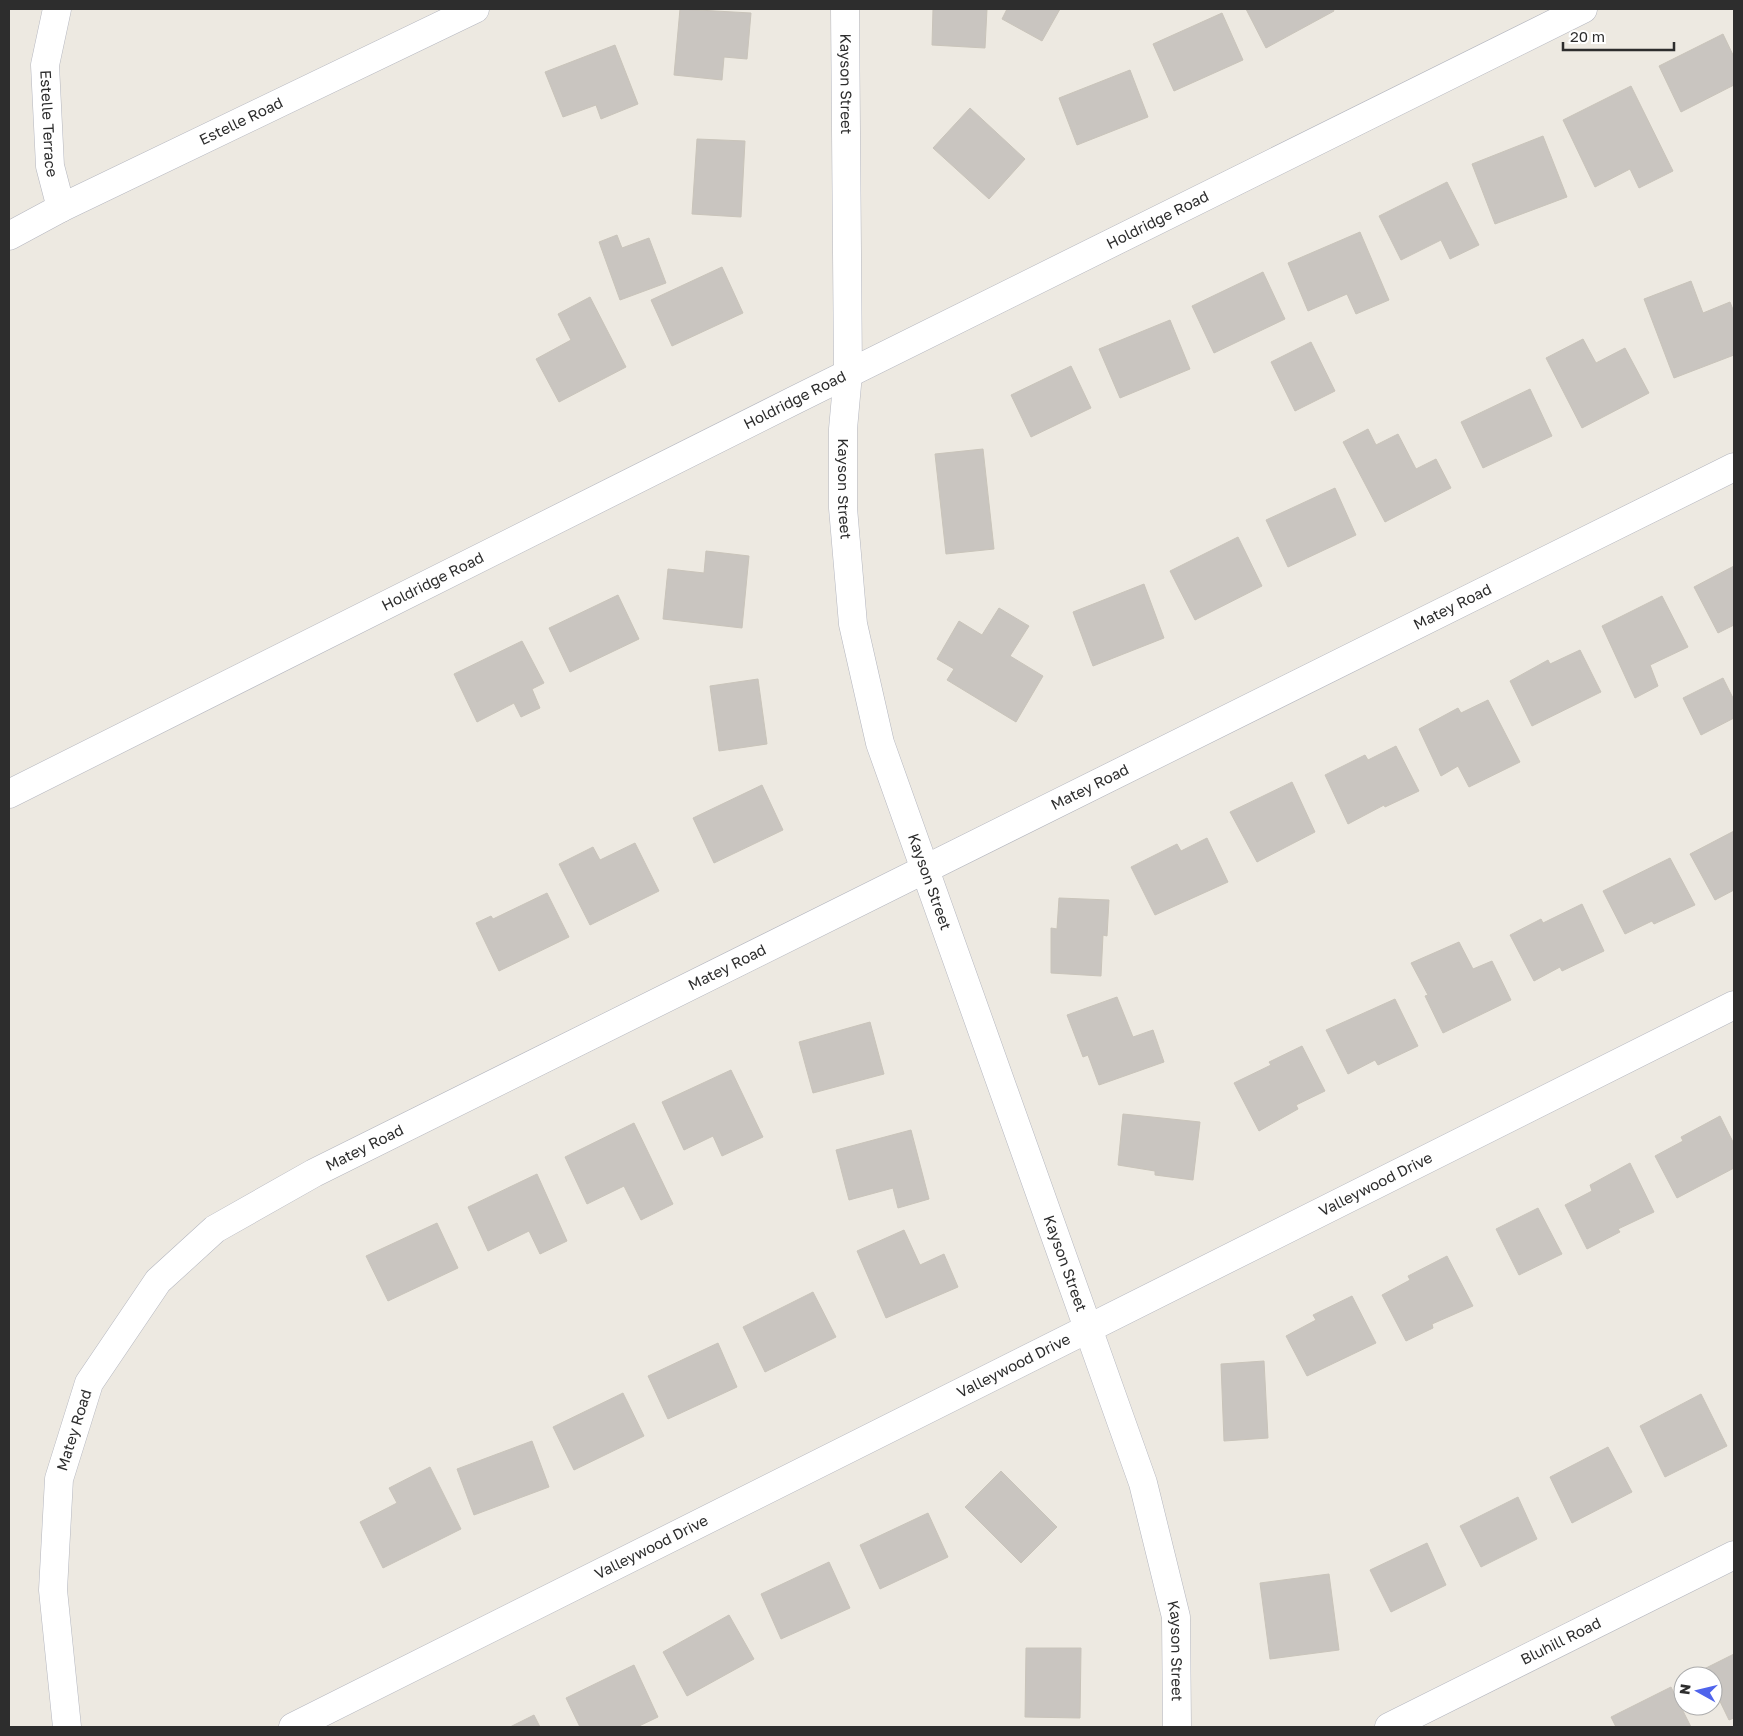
<svg xmlns="http://www.w3.org/2000/svg" width="1743" height="1736" font-family="'Golos Text',sans-serif">
	<style>
		.building { fill: #c9c5c0; stroke: #c9c4ba }
		.lines { fill: none; stroke-linecap: round; stroke-linejoin: round }
		.minor-casing { stroke: #b4b6bf; stroke-width: 29 }
		.minor { stroke: #fff; stroke-width: 28 }
		.labels { text-anchor: middle; stroke-width: 4; stroke-linejoin: round; paint-order: stroke }
		.street-label { font-size: 15px; fill: #2d2d2d; stroke: #fff }
	</style>
	<rect width="100%" height="100%" fill="#ede9e1"/>
	<path class="building" d="M680,9L751,13L747,59L724,57L722,80L674,75Z
		M933,9H987L985,48L932,45Z
		M1007,9H1060L1042,41L1002,19Z
		M1246,9H1333L1334,11L1266,48Z
		M1222,13L1243,60L1174,91L1153,44Z
		M1723,34L1734,57V85L1681,112L1659,66Z
		M615,45L638,104L601,119L596,105L563,117L545,72Z
		M1130,70L1148,117L1077,145L1059,98Z
		M1631,86L1673,171L1639,188L1630,169L1595,187L1563,120Z
		M970,108L1025,159L989,199L933,148Z
		M1543,136L1567,197L1495,224L1472,164Z
		M697,139L745,141L741,217L692,214Z
		M1447,182L1479,245L1450,259L1441,240L1401,260L1379,216Z
		M1360,232L1389,300L1356,314L1347,294L1308,311L1288,263Z
		M617,235L622,248L649,238L666,283L620,300L599,242Z
		M722,267L743,313L672,346L651,300Z
		M1263,272L1285,319L1214,353L1192,306Z
		M1691,281L1703,313L1730,302L1734,312V355L1674,378L1644,299Z
		M590,297L626,367L559,402L536,359L571,340L558,314Z
		M1170,320L1190,369L1120,398L1099,349Z
		M1583,339L1596,363L1625,348L1649,393L1582,428L1546,358Z
		M1311,342L1335,391L1295,411L1271,362Z
		M1071,366L1091,408L1031,437L1011,395Z
		M1530,389L1552,436L1483,468L1461,422Z
		M1368,429L1376,445L1398,434L1416,469L1436,459L1451,488L1385,522L1343,442Z
		M983,449L994,549L946,554L935,454Z
		M1335,488L1356,535L1288,567L1266,520Z
		M1238,537L1262,586L1195,620L1170,571Z
		M706,551L749,556L742,628L663,619L668,569L704,573Z
		M1734,566V625L1718,633L1694,587Z
		M1144,584L1164,638L1093,666L1073,612Z
		M618,595L639,639L570,672L549,628Z
		M1662,596L1688,647L1650,665L1658,686L1635,698L1602,626Z
		M999,608L1029,626L1010,656L1043,676L1016,722L947,680L954,669L937,659L959,621L982,635Z
		M522,641L544,683L532,689L540,708L521,717L514,703L477,722L454,674Z
		M1580,650L1601,692L1532,726L1510,681L1548,660L1550,664Z
		M1723,678L1734,700V718L1701,735L1683,698Z
		M758,679L767,744L719,751L710,686Z
		M1488,700L1520,762L1469,787L1458,766L1441,776L1419,729L1458,708L1461,713Z
		M1396,746L1419,791L1385,807L1384,805L1348,824L1325,775L1365,755L1368,760Z
		M1292,782L1315,832L1257,862L1230,812Z
		M762,785L783,830L714,863L693,818Z
		M1734,831V890L1715,900L1690,854Z
		M1207,838L1228,882L1155,915L1131,867L1177,844L1181,851Z
		M635,843L659,891L590,925L559,864L593,847L600,860Z
		M1670,858L1695,905L1654,924L1652,921L1625,934L1603,891Z
		M547,893L569,937L499,971L476,923L491,916L493,919Z
		M1059,898L1109,900L1107,936L1103,935L1101,976L1051,973V928L1057,929Z
		M1582,904L1604,951L1562,971L1560,967L1534,981L1510,935L1541,919L1543,923Z
		M1459,942L1473,969L1492,961L1511,1000L1443,1033L1425,996L1428,995L1411,963Z
		M1117,997L1133,1037L1153,1030L1164,1062L1099,1085L1088,1055L1083,1057L1067,1015Z
		M1395,999L1418,1046L1378,1065L1375,1060L1348,1074L1326,1030Z
		M870,1022L884,1074L813,1093L799,1042Z
		M1302,1046L1325,1091L1296,1105L1298,1109L1259,1131L1234,1083L1271,1065L1269,1062Z
		M731,1070L763,1137L722,1156L713,1136L684,1150L662,1102Z
		M1123,1114L1200,1122L1193,1180L1155,1175V1171L1118,1165Z
		M1720,1116L1734,1144V1168L1677,1198L1655,1156L1683,1141L1681,1137Z
		M634,1123L673,1204L641,1220L624,1186L587,1204L565,1157Z
		M911,1130L929,1199L898,1208L893,1188L849,1200L836,1150Z
		M1630,1163L1654,1212L1618,1229L1620,1232L1587,1249L1565,1205L1592,1191L1590,1185Z
		M537,1174L567,1241L540,1254L529,1231L488,1251L468,1207Z
		M1538,1208L1562,1254L1519,1275L1496,1229Z
		M437,1223L458,1268L388,1301L366,1256Z
		M904,1230L920,1265L944,1254L958,1287L886,1318L857,1251Z
		M1447,1256L1473,1306L1432,1324L1433,1328L1406,1341L1382,1295L1410,1280L1408,1276Z
		M813,1292L836,1337L765,1372L743,1327Z
		M1352,1296L1376,1343L1307,1376L1286,1336L1316,1320L1313,1315Z
		M718,1343L737,1387L668,1419L648,1376Z
		M1264,1361L1268,1438L1224,1441L1221,1364Z
		M623,1393L644,1436L574,1470L553,1427Z
		M1701,1394L1727,1446L1665,1477L1640,1426Z
		M532,1441L549,1487L474,1515L457,1469Z
		M1608,1447L1632,1492L1572,1523L1550,1477Z
		M430,1467L461,1529L383,1568L360,1522L397,1503L389,1488Z
		M1001,1471L1057,1527L1021,1563L965,1507Z
		M1518,1497L1537,1539L1481,1567L1460,1526Z
		M928,1513L948,1557L880,1589L860,1545Z
		M1427,1543L1446,1585L1391,1612L1370,1570Z
		M829,1562L850,1608L781,1639L761,1594Z
		M1329,1574L1339,1650L1270,1659L1260,1583Z
		M729,1615L754,1659L687,1696L663,1652Z
		M1026,1648H1081L1080,1718L1025,1717Z
		M1734,1654V1718L1729,1720L1713,1687V1676H1707L1704,1669Z
		M634,1665L658,1717L637,1727H580L566,1698Z
		M1671,1687L1691,1727H1616L1611,1717Z
		M534,1715L540,1727H510Z"/>
	<g class="lines">
		<defs>
			<g id="minor">
				<path id="s1" d="M57,9L45,65L50,166L61,208"/>
				<path id="s2" d="M845,9L848,374L843,429V508L853,624L880,743L1143,1483L1176,1617L1177,1727"/>
				<path id="s3" d="M9,236L61,208L475,9"/>
				<path id="s4" d="M9,794L793,401L1583,9"/>
				<path id="s5" d="M67,1727L53,1590L59,1479L89,1383L158,1281L215,1229L314,1173L1734,467"/>
				<path id="s6" d="M293,1727L1734,1005"/>
				<path id="s7" d="M1389,1727L1734,1555"/>
			</g>
		</defs>
		<use href="#minor" class="minor-casing"/>
		<use href="#minor" class="minor"/>
	</g>
	<g class="labels">
		<g class="street-label">
			<text dy="5" stroke="none"><textPath href="#s2" startOffset="75">Kayson Street</textPath></text>
			<text dy="5" stroke="none"><textPath href="#s3" startOffset="259">Estelle Road</textPath></text>
			<text dy="5" stroke="none"><textPath href="#s1" startOffset="116">Estelle Terrace</textPath></text>
			<text dy="5" stroke="none"><textPath href="#s4" startOffset="1284">Holdridge Road</textPath></text>
			<text dy="5" stroke="none"><textPath href="#s4" startOffset="879">Holdridge Road</textPath></text>
			<text dy="5" stroke="none"><textPath href="#s2" startOffset="480">Kayson Street</textPath></text>
			<text dy="5" stroke="none"><textPath href="#s4" startOffset="474">Holdridge Road</textPath></text>
			<text dy="5" stroke="none"><textPath href="#s5" startOffset="1935">Matey Road</textPath></text>
			<text dy="5" stroke="none"><textPath href="#s5" startOffset="1530">Matey Road</textPath></text>
			<text dy="5" stroke="none"><textPath href="#s2" startOffset="885">Kayson Street</textPath></text>
			<text dy="5" stroke="none"><textPath href="#s5" startOffset="1125">Matey Road</textPath></text>
			<text dy="5" stroke="none"><textPath href="#s5" startOffset="720">Matey Road</textPath></text>
			<text dy="5" stroke="none"><textPath href="#s6" startOffset="1211">Valleywood Drive</textPath></text>
			<text dy="5" stroke="none"><textPath href="#s2" startOffset="1290">Kayson Street</textPath></text>
			<text dy="5" stroke="none"><textPath href="#s6" startOffset="806">Valleywood Drive</textPath></text>
			<text dy="5" stroke="none"><textPath href="#s5" startOffset="300">Matey Road</textPath></text>
			<text dy="5" stroke="none"><textPath href="#s6" startOffset="401">Valleywood Drive</textPath></text>
			<text dy="5" stroke="none"><textPath href="#s7" startOffset="192">Bluhill Road</textPath></text>
			<text dy="5" stroke="none"><textPath href="#s2" startOffset="1695">Kayson Street</textPath></text>
		</g>
	</g>
	<rect width="1743" height="1736" fill="none" stroke="#2d2d2d" stroke-width="20"/>
	<g transform="translate(1698 1691) rotate(278)"><circle r="24" fill="#ffffff" stroke="#ababab"/>
	<path d="M0-4L9 19L0 12L-9 19Z" fill="#4f64ec"/>
	<text y="-8" font-size="14" font-weight="bold" text-anchor="middle" fill="#2d2d2d">N</text>
	</g>
	<path d="M1563 42v8h111v-8" fill="none" stroke="#2d2d2d" stroke-width="2.5"/>
	<text x="1570" y="42" font-size="15" fill="#2d2d2d" stroke="#ffffff" stroke-width="4" paint-order="stroke">20 m</text>
</svg>
